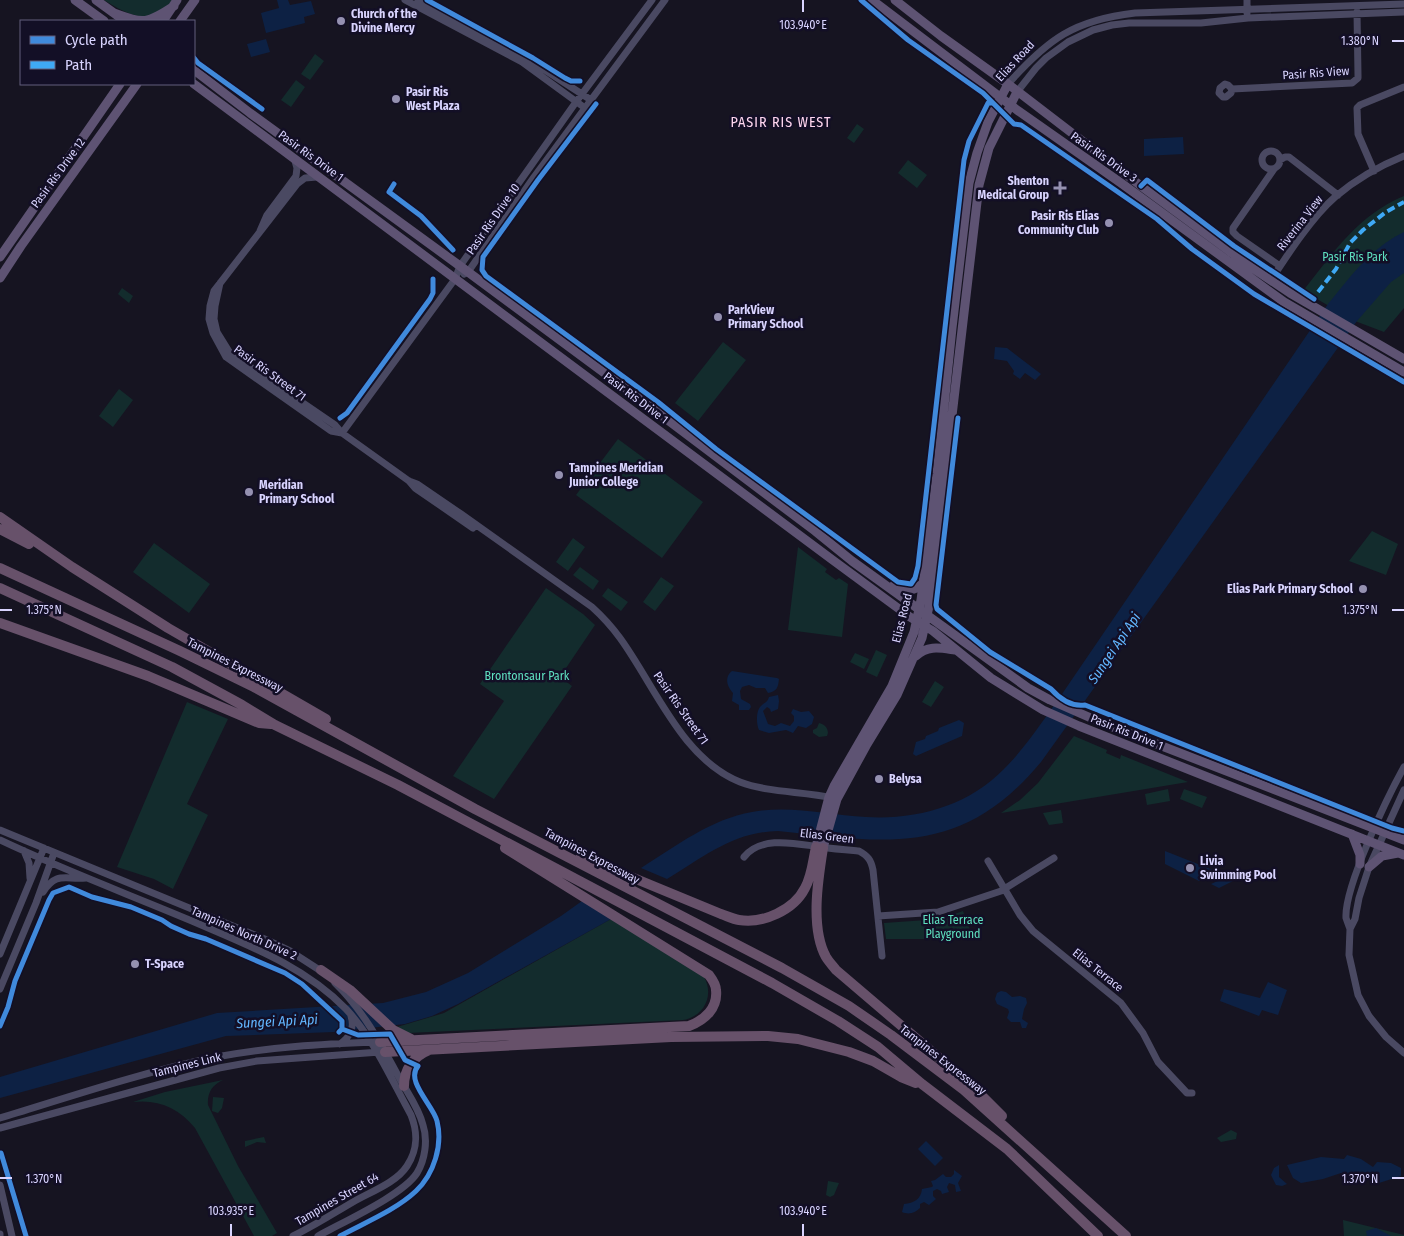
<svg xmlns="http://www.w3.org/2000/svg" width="1404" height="1236" font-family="'Fira Sans Condensed',sans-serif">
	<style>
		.green { fill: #132c2d }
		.water { fill: #0d2144 }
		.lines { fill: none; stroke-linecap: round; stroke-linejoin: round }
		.minor { stroke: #4a4962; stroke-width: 7 }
		.major { stroke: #5e5373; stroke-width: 9 }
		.highway { stroke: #67516a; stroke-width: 10 }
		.quiet { stroke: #3fa9f5; stroke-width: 4; stroke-dasharray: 8 4; stroke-linecap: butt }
		.cycleway-casing { stroke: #130f26; stroke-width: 8 }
		.cycleway { stroke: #408adc; stroke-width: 5 }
		.ticks { fill: none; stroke: #d9d4ff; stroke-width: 2 }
		.poi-dot { fill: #9591b1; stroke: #130f26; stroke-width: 2 }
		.labels { text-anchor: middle; stroke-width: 5; stroke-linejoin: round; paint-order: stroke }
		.poi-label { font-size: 12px; font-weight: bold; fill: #d9d4ff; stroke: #130f26; text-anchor: start }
		.street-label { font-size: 12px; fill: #d9d4ff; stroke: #130f26 }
		.park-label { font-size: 12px; fill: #5fe0c0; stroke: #130f26 }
		.neighbourhood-label { font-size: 14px; letter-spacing: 1px; fill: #ffd6f0; stroke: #130f26 }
		.water-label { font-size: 14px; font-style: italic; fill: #62b6ff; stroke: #130f26 }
		.ticks-label { font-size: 12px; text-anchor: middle; fill: #d9d4ff; stroke: #130f26; stroke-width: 5; stroke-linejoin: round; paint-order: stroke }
	</style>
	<rect width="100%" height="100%" fill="#161421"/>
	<path class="green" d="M104,0H174C156,30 126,14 104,0Z
		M315,54L324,61L310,80L301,74Z
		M296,80L305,87L291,107L281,100Z
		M857,124L864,129L854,143L847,138Z
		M908,160L927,175L917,188L898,173Z
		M1404,196V236L1329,306L1303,291C1333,253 1358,215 1404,196Z
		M1404,269V308L1384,332L1355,321L1373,294Z
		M122,288L133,296L129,303L118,294Z
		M723,342L746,360L698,421L675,403Z
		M119,389L133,400L113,427L99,416Z
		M618,439L703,502L662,558L576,495Z
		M1372,531L1398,544L1386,575L1349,561Z
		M573,538L585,547L568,571L556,562Z
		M154,543L210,584L189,613L133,572Z
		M798,547L827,569L825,572L836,580L839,578L848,584L842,637L788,630Z
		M580,567L599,581L593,590L573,575Z
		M661,577L674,586L655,611L643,602Z
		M546,588L583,614L595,625L560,677L572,686L494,799L453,776L504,701L480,684Z
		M608,588L628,602L621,611L602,596Z
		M876,650L887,655L877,677L866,672Z
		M855,653L869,659L864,669L850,662Z
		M935,681L944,687L931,707L922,702Z
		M187,702L228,719L187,804L208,815L173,889L154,879L117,867Z
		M819,723C825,724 830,730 827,736L819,737L813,733V730L817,728Z
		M1074,736L1107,750L1106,753L1120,759L1121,755L1188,782L1001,813L1020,800L1038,783Z
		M1168,789L1170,801L1147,805L1145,794Z
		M1184,789L1207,797L1202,808L1180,799Z
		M1061,810L1063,823L1049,825L1043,813Z
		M963,911L972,935L962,939H886L884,923L941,919Z
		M611,919L704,977C715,996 703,1017 683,1020L408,1033L397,1027L444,1013Z
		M223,1080C212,1085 207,1093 208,1105L238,1166L277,1233L272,1236H254L195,1128C179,1108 158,1099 133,1102L165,1092Z
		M213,1097L224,1098L222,1108L218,1113L212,1111Z
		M1231,1130L1237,1133L1236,1139L1221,1142L1217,1138Z
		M264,1137L266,1143L257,1142L245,1147V1141Z
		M828,1181L839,1183L834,1195L830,1197L826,1195Z
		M1343,1220L1404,1235V1236H1344Z"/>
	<path class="water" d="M277,0H288L290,5L311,1L315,14L304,17L305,23L266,33L261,13L279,8Z
		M266,39L270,52L251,57L247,44Z
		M1183,137L1184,154L1144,156V139Z
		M1404,232V273L1391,282L1357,321L1041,762C962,857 888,843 778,831C733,832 704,857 667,879L641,868C676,846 711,819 752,812C790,805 828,815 866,817C917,820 968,806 1004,769C1026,747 1044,719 1062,694L1328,304C1351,276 1371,248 1404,232Z
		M995,347L1007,348L1041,374L1035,380L1025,373L1020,379L1013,374L1014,371L1007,361L994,359Z
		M732,671L777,678L779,679C778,688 777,691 768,693L765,688H756L749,685L742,687L740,691L741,699L750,704L751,707L749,710H739V705L732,701L733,693C727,687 724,677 732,671Z
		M778,695L779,701L778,709L771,712L770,709L767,707L763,711L768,724L775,726L781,723L790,726L794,721V716L791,713L793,709L801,712L809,711L814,717L812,724L806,728L798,726L793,733L786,730L769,733L759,730C756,724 756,710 761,706C765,702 767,703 769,697Z
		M959,720L964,723L962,736L916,756L913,754L916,742L925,739L926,736L938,731L939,728Z
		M1165,851L1218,872L1199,881L1165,864Z
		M1235,873L1239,878L1219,888L1211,884Z
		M582,901L611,919L458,1004L432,1016L405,1024L334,1032L226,1036L0,1098V1077L217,1013L383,1003L426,992L468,973L561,916Z
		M1268,982L1287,990L1278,1015L1262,1010L1259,1016L1220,1001L1224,989L1260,998Z
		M1001,991L1006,992L1012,997L1020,996L1026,998L1027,1003L1024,1009L1022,1019L1028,1023L1026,1028H1022L1020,1022H1011L1007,1018L1009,1012L1008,1009L997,1004L995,999L997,993Z
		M926,1141L943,1158L935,1166L918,1149Z
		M1347,1155L1361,1159L1373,1167L1377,1162L1391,1163L1401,1168V1176L1379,1183L1367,1179L1351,1180L1341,1173L1323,1179L1301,1183L1293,1178L1287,1165L1321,1157L1344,1159Z
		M1279,1165V1177L1287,1184L1282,1186L1276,1185L1271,1175L1274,1168Z
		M954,1170L962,1176L958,1183L961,1191L956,1192L955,1185L949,1183L947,1187L949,1192L942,1194L941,1191L937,1189L933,1191V1196L936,1199L929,1205L924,1202L920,1204V1208C915,1213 909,1215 902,1212L904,1204C914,1203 921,1199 922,1189L932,1187L933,1186L931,1181L935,1180L943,1174L946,1177H951L954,1174Z
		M1376,1228L1391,1236H1367L1366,1231Z"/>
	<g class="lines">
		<path class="minor" d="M405,0L522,62L585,108
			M418,0L528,59L591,100
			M1247,0V13
			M1008,84C1048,39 1074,20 1135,13L1404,4
			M1232,89L1231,93L1226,97H1223L1219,93L1220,88L1225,84L1228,85L1232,89L1352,83L1358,78V75L1357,12
			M1017,92L1036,68L1046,58L1068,42L1093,30L1112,25L1129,23H1201L1248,18L1404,12
			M1262 160a9 9 0 1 1 18 0a9 9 0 1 1-18 0Z
			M1280,160L1285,157H1289L1338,195
			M1274,169L1233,228V232L1237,236L1280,266
			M1374,171L1358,134L1357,108L1360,105L1404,87
			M317,177L305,178L297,184L214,291L210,306L209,319L213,333L226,357L331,431L342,433
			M260,231L267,215L296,176L297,168L295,161
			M464,274L468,272L534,177L665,0
			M1271,280C1288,254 1312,217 1335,197C1355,180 1379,166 1404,156
			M220,283L215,306L214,319L217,332L230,353L335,425L342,433L409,481L417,484L461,514L592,607C603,617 612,627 620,638C655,686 682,759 740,782C769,793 803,791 833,798
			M342,433L455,279L460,266L576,102L652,0
			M409,481L415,488L473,528
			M1404,790L1369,867L1359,898L1355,919L1350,929L1349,955L1358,995L1369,1016L1386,1037L1404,1053
			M0,830L267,940L290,951L324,973
			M0,840C63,870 128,894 192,921C247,945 303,965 346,1009C374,1039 391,1079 411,1115C418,1133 418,1149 407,1166C396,1183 370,1192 353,1202C334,1213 314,1226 293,1236
			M24,851L29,863L30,878
			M744,857C761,835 797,844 821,847C834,849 847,850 859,851C868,856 871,860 873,870L882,956
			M988,861L1020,915L1033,931L1121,1003L1143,1033L1158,1062L1187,1093H1192
			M43,892C57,871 65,880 86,878
			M878,916L938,912L1001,891L1054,858
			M1350,929C1349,926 1347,921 1346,918C1344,887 1388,796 1404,767
			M0,954L44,848
			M0,989L36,903L54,853
			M340,1044C350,1037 355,1029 351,1016
			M0,1118C72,1096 143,1072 216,1057C268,1047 323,1044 375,1042
			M0,1128L219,1068L257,1061L380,1052
			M0,1185L12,1236
			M0,1234V1236
			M318,1236C343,1222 403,1195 417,1173C425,1160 428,1140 423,1125C419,1109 409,1095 401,1081C382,1046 364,1011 335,983"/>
		<path class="major" d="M75,0L104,21
			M96,0L118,16
			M872,0L1017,110L1121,183L1284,302L1404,372
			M895,0L941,36L1008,84L1141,186L1254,269L1290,293L1404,359
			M114,13C144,24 147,24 174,6
			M163,21L177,0
			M180,21L195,0
			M194,70L250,113L460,266L653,409L815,531L852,561L1028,688L1050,700L1100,722L1404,840
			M194,84L834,561L910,617L933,631L991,678L1043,710L1079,726L1404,855
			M0,257L120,84
			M0,278L21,246L137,84
			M894,585C905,593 912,592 922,584
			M916,656C928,645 940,648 955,650
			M1352,834L1360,855V864
			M816,847L829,797L834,786L892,686L914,632L921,600L937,474L952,328L969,183L977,153L988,122L1008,84
			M823,848L837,799L866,746L897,695L922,638L929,606L939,527L979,185L989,148L1017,92
			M1369,867L1382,856L1398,853"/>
		<path class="highway" d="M0,517L72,567L168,628L326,719
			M0,529L29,544
			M0,568L180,651L254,687L475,809L782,968L849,1006L891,1035L964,1090L1126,1236
			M0,588L172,667L242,705L275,725L398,785L772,983L838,1021L878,1047L922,1084L1007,1149L1098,1236
			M0,623L148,676L259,723L271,724
			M823,848C818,879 810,928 826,957C829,962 833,966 836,970L972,1086L1002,1116
			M580,858L607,867L721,914C727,916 733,919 739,920C763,924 794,910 805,888C812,876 813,860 816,847
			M321,970L350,990L393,1030L411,1039
			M380,1042L689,1026C705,1020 718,1008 716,990C716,985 712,979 709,975L505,848
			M385,1052L671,1037L768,1036L798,1039L849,1052L873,1061L901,1077L916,1083
			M404,1086C404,1069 414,1056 429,1050"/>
		<path class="quiet" d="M1318,292L1336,269L1350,243L1363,230L1386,212L1404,202"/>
		<defs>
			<path id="cycleway" d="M427,0L533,58L565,78L571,81H580
				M861,0L908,40L983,93L1014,124L1021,125L1157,219L1192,249L1254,294L1404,382
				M194,58L198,63L262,109
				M596,104L538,180L483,257L482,270L486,276L658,402L716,449L898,582L911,584L915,578L918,566L964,160L969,141L988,103H991
				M394,184L389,192L421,216L453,250
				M1141,186L1147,180L1234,246L1314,299
				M340,418L347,413L430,299L433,293V279
				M958,418L936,605L937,609L990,652L1051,689C1060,699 1071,707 1085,705L1392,828L1404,831
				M0,1026L8,1007L15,981L49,900L53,893L69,887L92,897L131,907L162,920L171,926L189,934L206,939L285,973L302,984L342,1021V1029L339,1032
				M1,1153L26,1236
				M340,1236C364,1223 396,1210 416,1191C434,1174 443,1145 437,1121C433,1105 405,1081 418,1066L405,1060L390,1034L358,1035L342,1029"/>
		</defs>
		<use href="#cycleway" class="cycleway-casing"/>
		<use href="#cycleway" class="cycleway"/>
	</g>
	<path class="ticks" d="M803,0V12M1392,41H1404M0,610H12M1392,610H1404M0,1178H12M1392,1178H1404M231,1224V1236M803,1224V1236"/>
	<g class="poi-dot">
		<circle cx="341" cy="21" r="5"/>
		<circle cx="396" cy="99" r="5"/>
		<path d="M1057.5 180.5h5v5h5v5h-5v5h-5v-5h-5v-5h5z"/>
		<circle cx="1109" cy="223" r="5"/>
		<circle cx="718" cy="317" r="5"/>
		<circle cx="559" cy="475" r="5"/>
		<circle cx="249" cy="492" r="5"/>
		<circle cx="1363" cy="589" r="5"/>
		<circle cx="879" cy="779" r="5"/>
		<circle cx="1190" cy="868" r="5"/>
		<circle cx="135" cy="964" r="5"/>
	</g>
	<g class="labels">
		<g class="poi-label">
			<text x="351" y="18">Church of the<tspan x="351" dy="14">Divine Mercy</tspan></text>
			<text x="406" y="96">Pasir Ris<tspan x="406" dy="14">West Plaza</tspan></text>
			<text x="1049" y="185" text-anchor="end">Shenton<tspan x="1049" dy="14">Medical Group</tspan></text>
			<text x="1099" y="220" text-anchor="end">Pasir Ris Elias<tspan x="1099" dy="14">Community Club</tspan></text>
			<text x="728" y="314">ParkView<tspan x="728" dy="14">Primary School</tspan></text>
			<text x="569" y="472">Tampines Meridian<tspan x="569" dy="14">Junior College</tspan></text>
			<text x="259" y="489">Meridian<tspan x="259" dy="14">Primary School</tspan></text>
			<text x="1353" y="593" text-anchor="end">Elias Park Primary School</text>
			<text x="889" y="783">Belysa</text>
			<text x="1200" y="865">Livia<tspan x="1200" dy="14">Swimming Pool</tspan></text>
			<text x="145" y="968">T-Space</text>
		</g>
		<g class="street-label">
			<text transform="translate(1015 61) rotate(-47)" y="4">Elias Road</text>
			<text transform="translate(1316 73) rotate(-4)" y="4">Pasir Ris View</text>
			<text transform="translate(311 156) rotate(36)" y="4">Pasir Ris Drive 1</text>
			<text transform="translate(1104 157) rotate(35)" y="4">Pasir Ris Drive 3</text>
			<text transform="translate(58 173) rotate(-54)" y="4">Pasir Ris Drive 12</text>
			<text transform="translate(493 219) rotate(-55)" y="4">Pasir Ris Drive 10</text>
			<text transform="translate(1300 223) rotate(-52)" y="4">Riverina View</text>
			<text transform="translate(270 373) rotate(36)" y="4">Pasir Ris Street 71</text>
			<text transform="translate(636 398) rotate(37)" y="4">Pasir Ris Drive 1</text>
			<text transform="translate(902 618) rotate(-76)" y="4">Elias Road</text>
			<text transform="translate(235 665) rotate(27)" y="4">Tampines Expressway</text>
			<text transform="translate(681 708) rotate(55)" y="4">Pasir Ris Street 71</text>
			<text transform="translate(1127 732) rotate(22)" y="4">Pasir Ris Drive 1</text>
			<text transform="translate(827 836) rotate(7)" y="4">Elias Green</text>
			<text transform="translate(592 856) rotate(28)" y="4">Tampines Expressway</text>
			<text transform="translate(244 933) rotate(24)" y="4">Tampines North Drive 2</text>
			<text transform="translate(1098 970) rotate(39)" y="4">Elias Terrace</text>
			<text transform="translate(943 1060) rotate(38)" y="4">Tampines Expressway</text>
			<text transform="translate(187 1065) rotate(-14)" y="4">Tampines Link</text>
			<text transform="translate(337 1199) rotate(-30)" y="4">Tampines Street 64</text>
		</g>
		<g class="park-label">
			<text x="1355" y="261">Pasir Ris Park</text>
			<text x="527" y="680">Brontonsaur Park</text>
			<text x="953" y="924">Elias Terrace<tspan x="953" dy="14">Playground</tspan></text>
		</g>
		<g class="neighbourhood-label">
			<text x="781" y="127">PASIR RIS WEST</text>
		</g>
		<g class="water-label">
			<text transform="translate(1114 648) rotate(-56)" y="5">Sungei Api Api</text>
			<text transform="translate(277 1021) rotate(-3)" y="5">Sungei Api Api</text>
		</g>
	</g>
	<g class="ticks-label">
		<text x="803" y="29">103.940°E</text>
		<text x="1360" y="45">1.380°N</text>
		<text x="44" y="614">1.375°N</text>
		<text x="1360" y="614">1.375°N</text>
		<text x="44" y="1183">1.370°N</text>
		<text x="1360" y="1183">1.370°N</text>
		<text x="231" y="1215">103.935°E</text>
		<text x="803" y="1215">103.940°E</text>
	</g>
	<rect x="20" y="20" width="175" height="65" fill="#130f26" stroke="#625e7d"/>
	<rect x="30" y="36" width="25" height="8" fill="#408adc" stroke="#625e7d"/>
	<text x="65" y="45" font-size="15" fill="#d9d4ff">Cycle path</text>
	<rect x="30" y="61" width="25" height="8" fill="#3fa9f5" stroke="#625e7d"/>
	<text x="65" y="70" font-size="15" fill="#d9d4ff">Path</text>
</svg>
